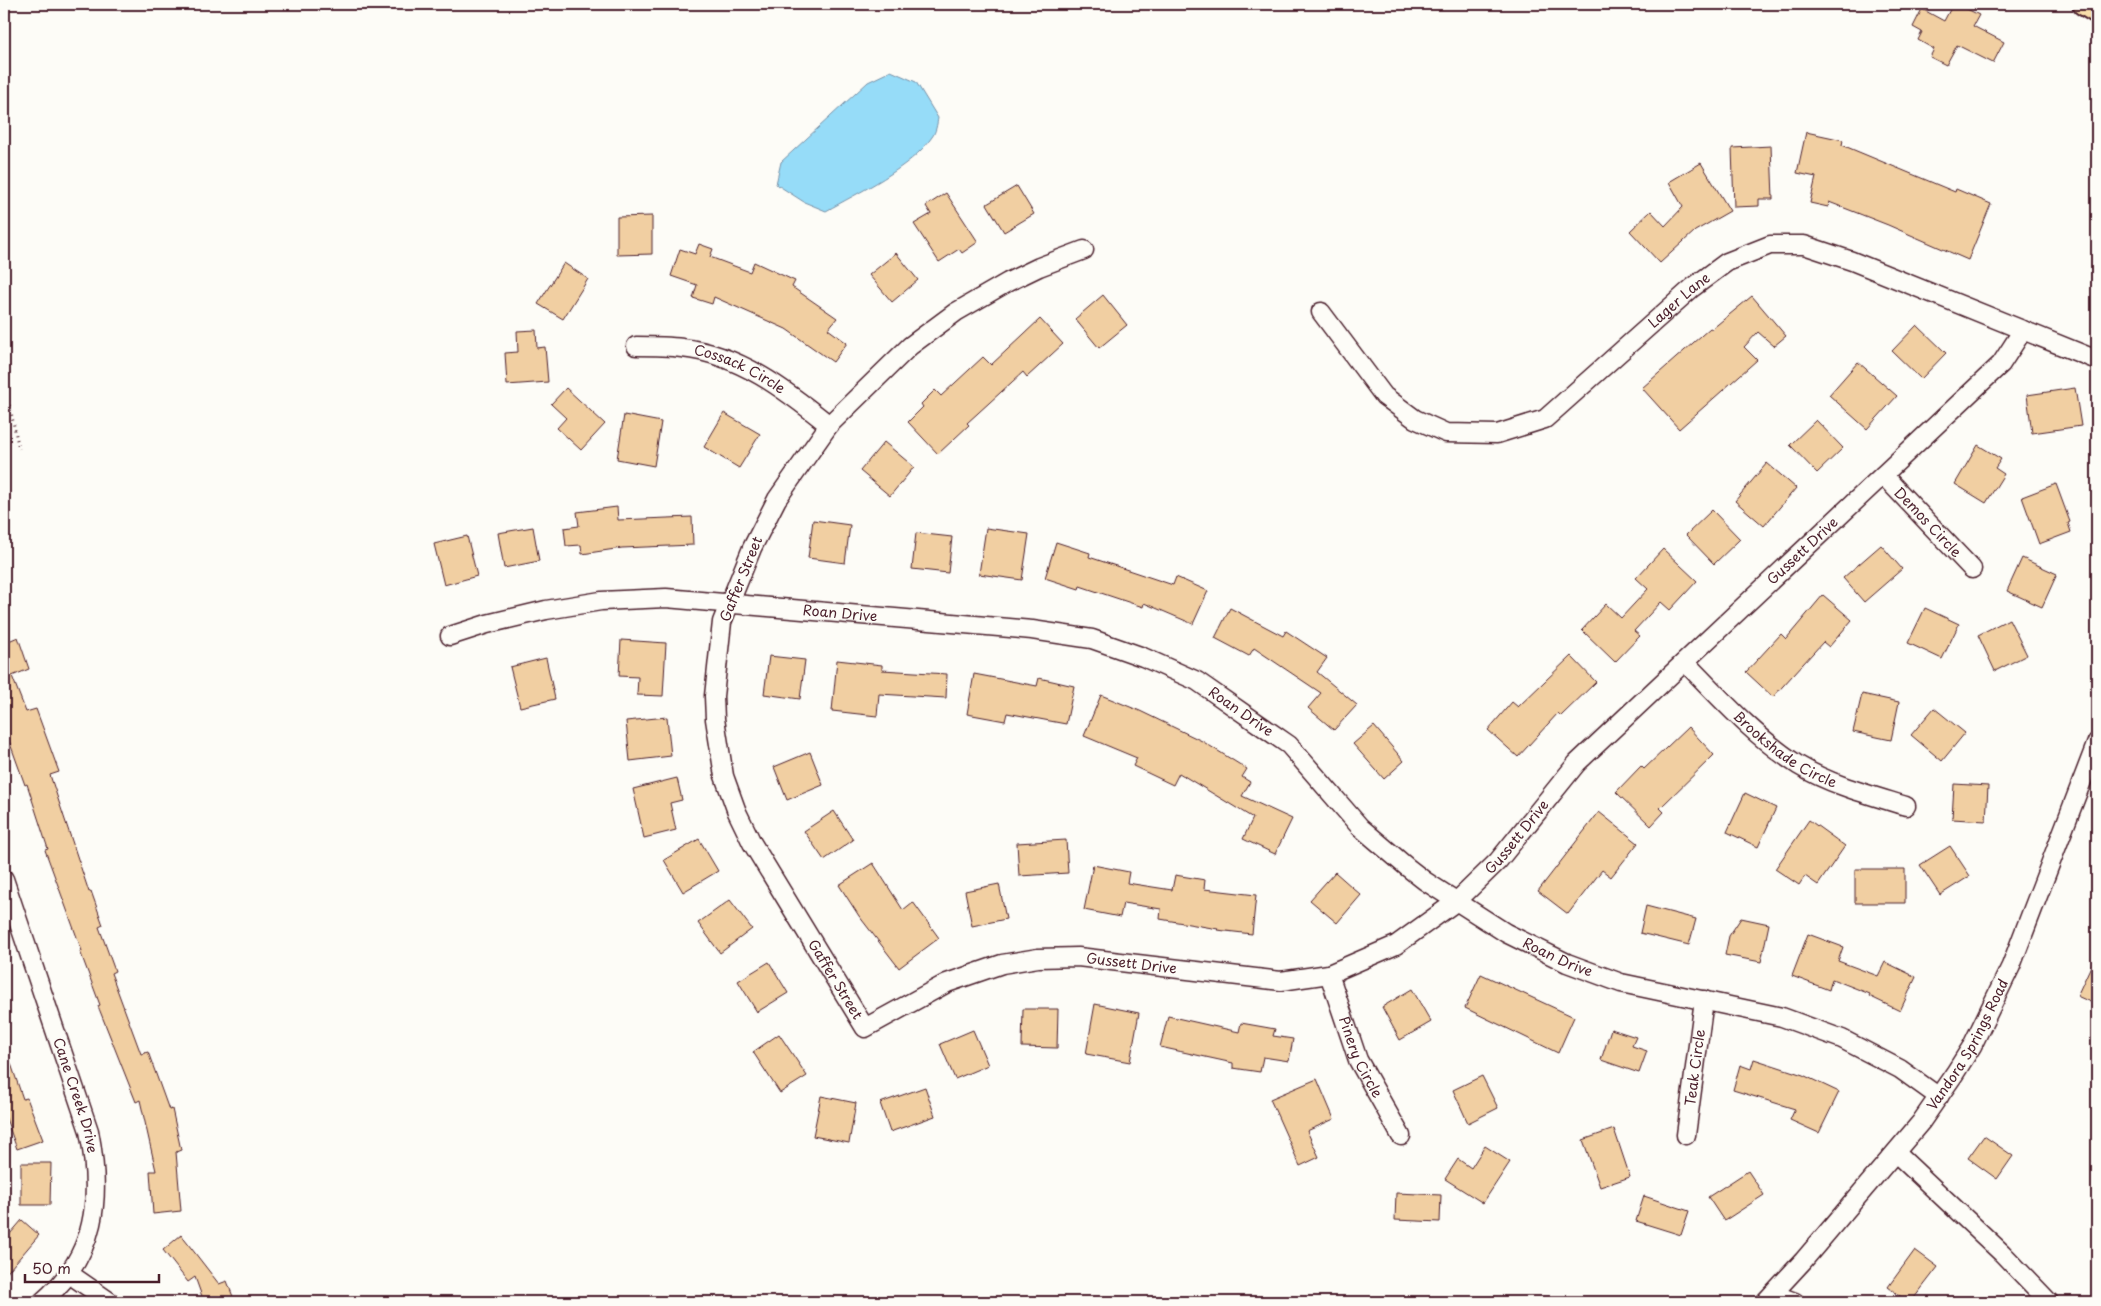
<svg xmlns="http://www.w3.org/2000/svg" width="2101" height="1306" font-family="'Playpen Sans',sans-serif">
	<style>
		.water { fill: #96dcf8; stroke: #7890a6 }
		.building { fill: #f1cfa2; stroke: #4a1f2b }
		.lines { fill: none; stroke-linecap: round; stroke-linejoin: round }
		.minor-casing { stroke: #4a1f2b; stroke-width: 21 }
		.major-casing { stroke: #4a1f2b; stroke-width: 26 }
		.path { stroke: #4a1f2b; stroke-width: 3; stroke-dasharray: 1 4; stroke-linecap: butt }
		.minor { stroke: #fdfcf7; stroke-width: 18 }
		.major { stroke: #f8deab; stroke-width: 22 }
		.labels { text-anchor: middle; stroke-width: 4; stroke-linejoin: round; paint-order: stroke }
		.street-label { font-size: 14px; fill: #4a1f2b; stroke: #fdfcf7 }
	</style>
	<rect width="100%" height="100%" fill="#fdfcf7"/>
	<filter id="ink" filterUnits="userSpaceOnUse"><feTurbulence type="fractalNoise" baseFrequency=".02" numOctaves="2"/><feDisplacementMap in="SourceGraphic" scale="10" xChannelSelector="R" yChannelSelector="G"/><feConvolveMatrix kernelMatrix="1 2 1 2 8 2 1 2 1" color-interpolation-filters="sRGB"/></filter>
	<g filter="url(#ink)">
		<path class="water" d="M891,71L916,82L938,118C937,124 936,132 932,137C912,167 858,193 826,211L804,202L776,184L781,162L868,82Z"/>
		<path class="building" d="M1953,4H1957L1979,15L1973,26L2004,42L1993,63L1957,45L1946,65L1930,57L1934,49L1918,40L1922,32L1913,27L1922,9L1944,21Z
			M1806,132L1843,140L1842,145L1955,192L1956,189L1991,204L1968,260L1888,225L1829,202L1828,207L1810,203L1816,177L1797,173Z
			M1771,146L1773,199H1759V206L1734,207L1732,148Z
			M1701,163L1730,211L1695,231L1660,263L1630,231L1651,211L1665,226L1683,207L1669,182Z
			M1017,186L1034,214L1004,232L987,204Z
			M946,193L978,242L962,253L959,249L939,262L914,224L931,214L926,206Z
			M652,216V254L617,255V217Z
			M699,244L713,249L710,257L750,272L754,262L795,281L792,287L837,318L828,329L847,343L833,362L786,329L714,297L712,304L693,298L697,285L671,276L680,249L695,254Z
			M896,253L918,280L892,302L869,275Z
			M564,263L588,279L563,319L538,304Z
			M1103,295L1127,325L1099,348L1075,319Z
			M1752,296L1786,336L1774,346L1758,332L1744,347L1757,360L1679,429L1642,388L1710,328L1712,329Z
			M1040,319L1063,344L1027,377L1023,372L967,423L969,425L938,454L908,422L923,407L921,404L935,390L941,396L983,357L991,365Z
			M1917,325L1946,353L1921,379L1892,351Z
			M536,330L537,348L545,347L548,382L507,385L505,353L518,352L517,331Z
			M1858,362L1897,396L1867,429L1829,395Z
			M566,388L605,424L581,450L557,428L566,418L551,404Z
			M2075,388L2081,426L2032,433L2027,395Z
			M724,413L760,434L739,468L704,447Z
			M624,415L661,422L654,466L617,459Z
			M1816,420L1843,448L1817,473L1790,445Z
			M884,442L914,467L890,496L860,471Z
			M1978,445L2001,459L1995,468L2004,474L1986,503L1955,484Z
			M1767,463L1796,488L1764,526L1735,501Z
			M2056,484L2070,522L2068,523L2071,532L2039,544L2022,497Z
			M617,507L618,520L692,517L693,545L622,548L582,554L581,545L566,546L564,528L579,526L577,512Z
			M1712,510L1740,539L1714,564L1686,535Z
			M813,520L850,525L845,563L808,558Z
			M533,527L539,561L504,568L498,533Z
			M986,528L1029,534L1022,580L979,574Z
			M916,533L952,537L948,573L912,569Z
			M467,536L477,576L444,585L434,544Z
			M1056,542L1090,553L1089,557L1173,585L1176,577L1208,591L1193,624L1144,603L1143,607L1080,586L1079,589L1045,578Z
			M1881,545L1902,569L1864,602L1843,578Z
			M1663,549L1697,581L1670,610L1661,602L1634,631L1640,636L1615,662L1582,630L1606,604L1621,618L1648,589L1636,578Z
			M2022,558L2057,574L2042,607L2007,591Z
			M1823,595L1852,620L1829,647L1823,642L1773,697L1746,672L1781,634L1786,639Z
			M1230,608L1283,636L1286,631L1327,658L1317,672L1357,705L1334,730L1308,708L1321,693L1254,648L1249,656L1215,638Z
			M1925,608L1959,624L1942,659L1908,643Z
			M2009,619L2027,655L1995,671L1978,635Z
			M18,637L29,669L12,676L26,712L36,709L47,739L59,772L50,775L89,892L91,891L103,925L99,927L115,971L111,973L141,1054L148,1052L169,1110L172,1109L181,1150L176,1152L181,1211L153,1214L150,1171H156L140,1100L136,1102L98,1006L100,1005L80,951H82L45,850L48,849L27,784L25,785L7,735L4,736V643Z
			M621,640L666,643L663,696L637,695L638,677L619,676Z
			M769,656L805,660L800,699L764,694Z
			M1571,656L1596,682L1561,716L1558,713L1518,757L1488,730L1512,702L1518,707Z
			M546,658L555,699L520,707L510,667Z
			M837,660L882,665V670L947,674L946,698L879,694L877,716L832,711Z
			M974,674L1037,686L1039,678L1074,686L1066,724L1007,713L1005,721L967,714Z
			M1862,694L1899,702L1891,740L1853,732Z
			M1101,695L1140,711L1202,741L1247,769L1242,777L1250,782L1242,796L1292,819L1275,854L1243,839L1253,818L1179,773L1173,785L1133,766L1137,758L1084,736Z
			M1934,708L1965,733L1942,761L1911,735Z
			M667,717L671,756L630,761L626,721Z
			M1374,726L1404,761L1384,779L1353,744Z
			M1688,727L1714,755L1660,808L1664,812L1651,826L1616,792L1641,766L1644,769Z
			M810,752L823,785L787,800L774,767Z
			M677,778L682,800L670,803L676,830L644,838L633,789Z
			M1954,784L1988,786L1986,821L1952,819Z
			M1745,793L1776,808L1758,847L1727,832Z
			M834,811L853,840L824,860L804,831Z
			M1599,812L1638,843L1611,877L1602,870L1568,914L1538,891Z
			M1809,820L1845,846L1818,885L1805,876L1799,885L1775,869Z
			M699,839L718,871L683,892L664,860Z
			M1066,840L1068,873L1019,876L1017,843Z
			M1950,846L1970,876L1940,895L1920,865Z
			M873,863L903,910L913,902L939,938L899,968L859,916L839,885Z
			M1093,865L1129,872L1127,883L1172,890L1175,875L1205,880L1204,889L1256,895L1252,934L1217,930L1218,929L1160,919L1161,909L1123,903L1120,917L1084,910Z
			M1855,869H1905V903H1855Z
			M1335,872L1361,895L1337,923L1310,900Z
			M999,884L1006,919L972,926L965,891Z
			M730,900L752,929L720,953L698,923Z
			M1646,906L1696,919L1689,945L1640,933Z
			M1741,918L1769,924L1761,962L1725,955L1729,936Z
			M1808,934L1843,947L1838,961L1878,976L1885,962L1916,977L1900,1011L1869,996L1870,994L1832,979L1829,990L1792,976Z
			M2097,953V1005L2077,996Z
			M769,962L788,993L757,1012L738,981Z
			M1481,974L1574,1017L1558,1053L1465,1008Z
			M1412,989L1431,1022L1400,1040L1382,1007Z
			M1095,1004L1139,1013L1130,1062L1086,1054Z
			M1023,1009H1058L1057,1048L1022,1047Z
			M1168,1016L1239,1032L1241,1023L1275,1029L1273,1036L1293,1039L1289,1061L1263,1057L1260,1072L1233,1068V1063L1160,1047Z
			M1611,1029L1636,1037L1632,1046L1647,1051L1639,1073L1601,1060Z
			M973,1030L988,1065L955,1079L940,1044Z
			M779,1034L807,1076L780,1093L753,1052Z
			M4,1049H6L23,1099L27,1098L43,1140L17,1149L4,1113Z
			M1754,1059L1803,1075L1839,1092L1819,1133L1790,1120L1795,1109L1733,1090L1740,1065L1751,1069Z
			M1482,1076L1498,1108L1468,1123L1453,1090Z
			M1317,1079L1334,1119L1307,1131L1319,1157L1300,1166L1270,1099Z
			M925,1087L935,1116L890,1132L880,1103Z
			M821,1096L856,1103L849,1143L813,1136Z
			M1614,1129L1630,1177L1600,1187L1583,1140Z
			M1984,1136L2013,1156L1997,1179L1968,1158Z
			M1485,1146L1510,1162L1483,1203L1445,1179L1458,1159L1471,1168Z
			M21,1163H51L50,1205H21Z
			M1748,1171L1764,1195L1724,1221L1708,1197Z
			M1396,1193L1441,1195L1440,1222L1395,1220Z
			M1644,1196L1689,1211L1681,1235L1636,1221Z
			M22,1220L39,1235L4,1276V1241Z
			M181,1235L219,1284L227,1281L235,1302H204L195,1277L188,1282L163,1250Z
			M1915,1250L1938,1267L1911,1302H1908L1888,1287Z"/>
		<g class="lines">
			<defs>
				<g id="minor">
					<path id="s1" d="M1084,250L1039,267L1008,282L956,312L910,346L829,425L777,499L752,548L722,622L714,696L715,719L724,776L737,812L752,843L865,1028L947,983L1002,964L1038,958L1078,957L1281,981L1329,974L1396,945L1457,901L1498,861L1577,763L2001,364L2023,330"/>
					<path id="s2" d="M1321,312L1384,396L1415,419L1446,433L1497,434L1545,419L1692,288L1727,262L1770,245H1804L1852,261L2097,360"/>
					<path id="s3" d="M636,346C652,346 667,346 682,348C739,354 786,390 829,425"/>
					<path id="s4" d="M1883,475L1972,569"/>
					<path id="s5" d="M450,636L487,624L546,610L601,601L666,598L1032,630L1092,639L1143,657L1197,681L1289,745L1360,827L1407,867L1425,881L1506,933L1567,963L1621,983L1782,1017L1842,1039L1900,1069L1939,1097"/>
					<path id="s6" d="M1685,662C1721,699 1755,737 1798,765C1831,785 1870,795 1906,806"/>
					<path id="s7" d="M4,879L89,1131C102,1198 97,1255 42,1302"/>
					<path id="s8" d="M1329,974L1358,1060L1401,1136"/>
					<path id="s9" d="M1686,1135L1704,1000"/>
					<path d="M1896,1153L2002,1253L2049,1302"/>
					<path d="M68,1273L110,1302"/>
					<path d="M1773,1294L1795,1302"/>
					<path id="s10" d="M1765,1302L1803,1261L1921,1122L1955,1073L1972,1046L2011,966L2097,742"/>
				</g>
				<path id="major" d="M2084,4L2097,12"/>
			</defs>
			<use href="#minor" class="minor-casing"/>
			<use href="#major" class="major-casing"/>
			<path class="path" d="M4,391L9,403L19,449"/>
			<use href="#minor" class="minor"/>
			<use href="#major" class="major"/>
		</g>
	</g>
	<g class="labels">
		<g class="street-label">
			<text dy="5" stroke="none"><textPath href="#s2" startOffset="458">Lager Lane</textPath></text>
			<text dy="5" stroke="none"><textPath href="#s3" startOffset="108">Cossack Circle</textPath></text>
			<text dy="5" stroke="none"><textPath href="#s4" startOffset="65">Demos Circle</textPath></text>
			<text dy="5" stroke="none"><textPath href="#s1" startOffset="2105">Gussett Drive</textPath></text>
			<text transform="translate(741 579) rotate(-68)" y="5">Gaffer Street</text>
			<text dy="5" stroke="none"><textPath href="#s5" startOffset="395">Roan Drive</textPath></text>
			<text dy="5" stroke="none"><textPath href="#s5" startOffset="815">Roan Drive</textPath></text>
			<text dy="5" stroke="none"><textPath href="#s6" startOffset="134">Brookshade Circle</textPath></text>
			<text dy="5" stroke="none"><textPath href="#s1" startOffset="1700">Gussett Drive</textPath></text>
			<text dy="5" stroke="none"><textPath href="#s5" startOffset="1220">Roan Drive</textPath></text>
			<text dy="5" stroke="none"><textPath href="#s1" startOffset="1265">Gussett Drive</textPath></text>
			<text dy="5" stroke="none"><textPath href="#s1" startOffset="926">Gaffer Street</textPath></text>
			<text dy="5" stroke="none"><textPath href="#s10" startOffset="329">Vandora Springs Road</textPath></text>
			<text dy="5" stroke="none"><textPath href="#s8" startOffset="89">Pinery Circle</textPath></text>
			<text dy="5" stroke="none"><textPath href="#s9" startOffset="68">Teak Circle</textPath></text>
			<text dy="5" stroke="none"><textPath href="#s7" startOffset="228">Cane Creek Drive</textPath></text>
		</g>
	</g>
	<rect width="2101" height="1306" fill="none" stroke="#fdfcf7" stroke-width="20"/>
	<rect x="10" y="10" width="2081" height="1286" fill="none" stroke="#4a1f2b" stroke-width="2" filter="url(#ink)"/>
	<path d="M25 1274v8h134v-8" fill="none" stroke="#4a1f2b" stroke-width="2.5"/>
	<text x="32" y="1274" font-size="15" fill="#4a1f2b" stroke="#fdfcf7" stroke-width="4" paint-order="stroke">50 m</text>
</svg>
